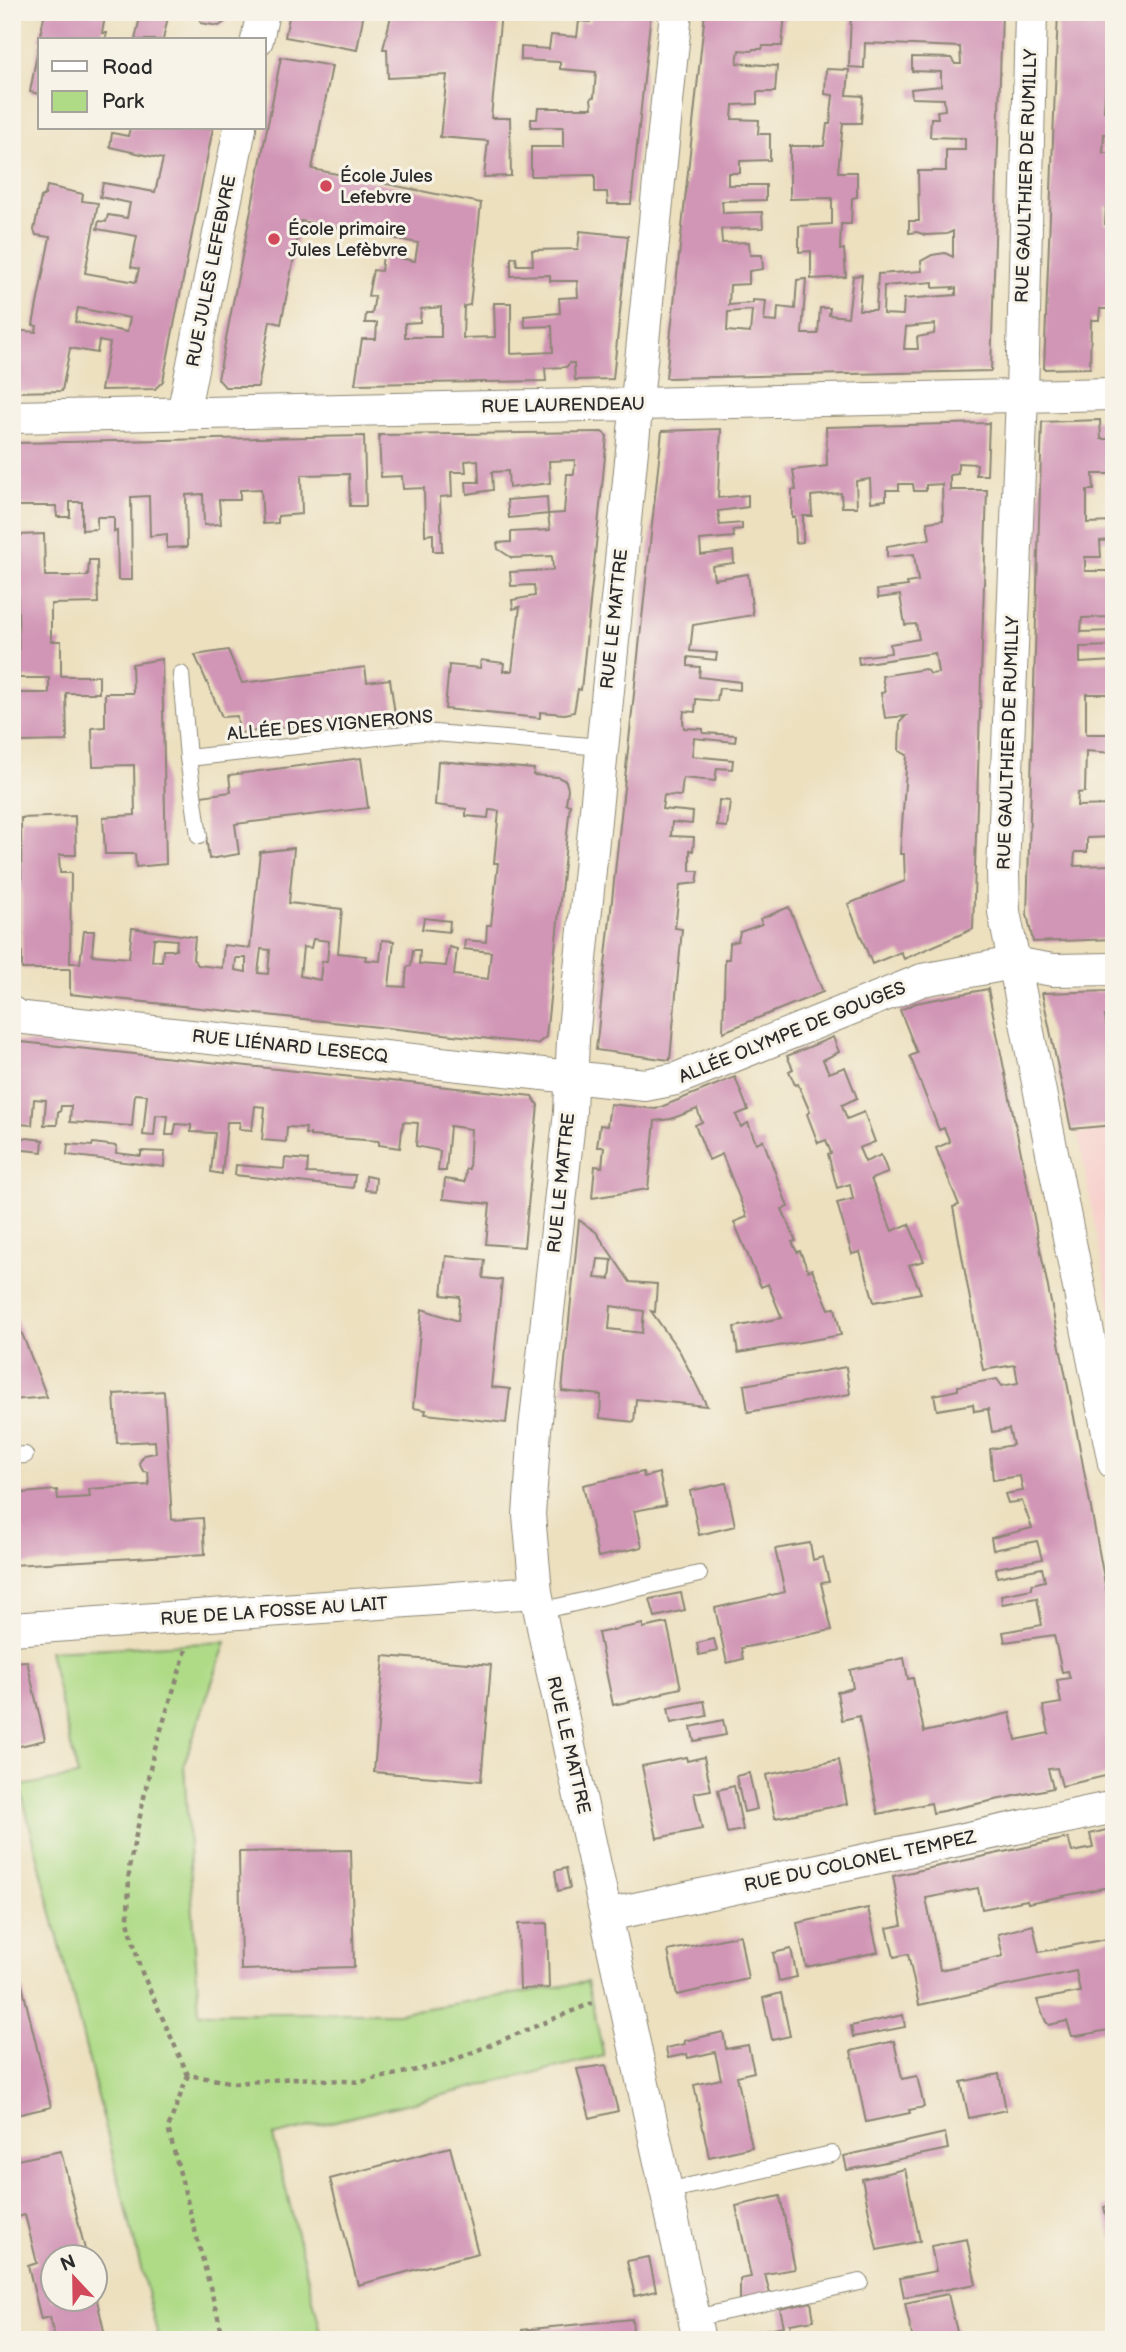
<svg xmlns="http://www.w3.org/2000/svg" width="1126" height="2352" font-family="'Balsamiq Sans',sans-serif">
	<style>
		.built { fill: #f7d0cc }
		.green { fill: #afdb87; stroke: #6d8359; stroke-width: 2 }
		.building { fill: #d195b6; fill-rule: evenodd }
		.lines { fill: none; stroke-linecap: round; stroke-linejoin: round }
		.service-casing { stroke: #8c8675; stroke-width: 18 }
		.minor-casing { stroke: #8c8675; stroke-width: 34 }
		.path { stroke: #8c8675; stroke-width: 4.5; stroke-dasharray: 5 5; stroke-linecap: butt }
		.service { stroke: #fff; stroke-width: 16 }
		.minor { stroke: #fff; stroke-width: 32 }
		.poi-dot { fill: #d1495b; stroke: #f7f3e8; stroke-width: 2.5 }
		.labels { text-anchor: middle; stroke-width: 6; stroke-linejoin: round; paint-order: stroke }
		.poi-label { font-size: 18px; fill: #2b2b2b; stroke: #f7f3e8; text-anchor: start }
		.street-label { font-size: 18px; fill: #2b2b2b; stroke: #f7f3e8 }
	</style>
	<rect width="100%" height="100%" fill="#f7f3e8"/>
	<filter id="ink" filterUnits="userSpaceOnUse"><feTurbulence type="fractalNoise" baseFrequency=".0143" numOctaves="2"/><feDisplacementMap in="SourceGraphic" scale="14" xChannelSelector="R" yChannelSelector="G"/><feConvolveMatrix kernelMatrix="1 2 1 2 8 2 1 2 1" color-interpolation-filters="sRGB"/></filter>
	<filter id="wash" filterUnits="userSpaceOnUse"><feTurbulence type="fractalNoise" baseFrequency=".00686" numOctaves="4" result="noise"/><feDisplacementMap in="SourceGraphic" scale="28" xChannelSelector="R" yChannelSelector="G"/><feGaussianBlur stdDeviation="1.57" result="paint"/><feColorMatrix in="noise" values="0 0 0 0 0 0 0 0 0 0 0 0 0 0 0 0 0 1.4 0 .05"/><feComposite in="paint" operator="in"/></filter>
	<g filter="url(#wash)">
		<rect width="100%" height="100%" fill="#ece0bf"/>
		<path class="built" d="M1114,1130V1328L1078,1134Z"/>
		<path class="green" d="M226,1642L184,1764L199,2013H397L587,1982L604,2056L273,2136L323,2340H159L20,1786L78,1776L49,1651Z"/>
		<g id="blocks">
			<path class="building" d="M45,12H106L102,33H107L105,40H39Z
				M141,12H169L163,40H135Z
				M198,12H227L225,22L219,26L201,23Z
				M290,12H364L357,50L285,37Z
				M392,12H501L491,118H510L511,176L484,177L488,141L440,137L447,75L388,78L387,49H383Z
				M591,12H651L631,204H608L607,192H595V175L531,176V147H563V127H531V119H537L538,108H592L591,98L594,97L596,72L560,69V62L521,60V47L549,49L551,35L577,37L579,21L590,22Z
				M705,12H785L782,46H763L762,49H753L752,51L739,50L737,63L777,66L775,92H757V104L733,105L732,119L759,120L758,134H770V160L740,161V173H728V185H766V200L722,201L723,213L762,212L763,228L721,229L722,243L749,242L750,255H762L763,269L749,271V284L730,285L729,305L753,303V300L766,301L764,321L777,322L778,307L795,309L797,280L806,279L802,334H818L820,308H830L829,315L848,317L853,276L862,275L859,310H876L878,274L922,271L921,261L932,255L945,253L953,257V231L947,234L925,235L917,232L909,233V221H919L918,171H946V150H965V138L930,137L931,118H938L937,111L945,110L944,99L912,98L911,89L941,86V72L912,71V57L951,58L955,64H961L960,47L865,43L864,68L849,67L851,12H1002L991,371L666,378ZM933,282V288L953,287L952,289L956,288V295L904,299L903,315L883,314L884,286ZM752,310L750,333L727,331L728,312ZM935,324L934,334L917,337L918,349H904L906,327Z
				M1058,12H1114V80L1106,77L1104,111L1114,109V138L1110,134H1104L1103,153H1114V207H1106L1105,224H1114V309H1100L1099,320H1091L1090,368L1044,369Z
				M39,43H40V94L30,92Z
				M281,57L332,66L312,169L481,203L470,305L464,306L463,338L495,337L494,303H511V354L553,352L552,326L525,327L524,316L560,313L559,298L578,297L577,281H550V275L511,276V258L516,257L517,265H533L532,250L578,249L580,231L628,236L613,379L575,380L574,363H570L566,367L545,368L546,381L355,384L362,339H376L377,323H365L366,314H372L375,296H368L373,270L381,271L383,255L415,261L418,243L301,221L281,324L270,321L258,387H225L218,379ZM441,307V337H405V323L420,322L421,309Z
				M826,69L849,70L847,95L863,96L861,123H843L838,172H857V197L852,198L851,224H841L840,250L844,249L846,277L811,279V251L799,252V226L832,224V198L790,199V146H824L827,124H830L833,95L825,94Z
				M130,128H213L163,381L155,389L101,390L110,343L99,341L97,353L70,348L62,391L12,392V330L36,332L37,326L33,325L50,237L36,235L34,230L41,197L45,195L47,186L83,194L82,201L98,203L85,273L136,282L139,269L131,267L137,236L97,229L99,221L106,222L108,215L127,218L130,203L100,197L103,183L155,192L163,159L110,147L112,133L128,136ZM78,308L130,318L127,332L75,322Z
				M1100,420L1101,439H1114V474H1093L1094,490H1087V523L1114,522V540L1100,541L1101,557H1085V571H1114V604H1111V617L1082,618L1081,632L1114,631V646L1080,647V663L1114,661V694H1086V734H1114V753L1086,751L1085,792L1078,793L1077,806L1114,805V837L1087,838V852H1075L1074,866L1114,865V939L1033,942L1027,914L1042,422Z
				M989,423L987,475H976L977,464L958,463V474L950,475V490H987L973,929L904,959L901,952L872,964L848,904L905,881L904,854H900L907,755L899,751L900,722L906,716L885,718L881,693L885,692L882,676L925,669L931,674L938,673L935,653L859,664L858,657L891,653L890,644L919,639L916,624L905,625L900,595L878,598L877,590L908,586L907,583L918,581L914,554L887,557V546L930,539L927,522L943,520L942,484L926,485V491H914L913,484H899V490H886V500L871,502L870,479L856,481L857,507H842L841,493L811,496L812,516H803V542L796,543L795,517H792V490H796L793,470L827,466L826,427Z
				M721,429L718,498L748,495V507L718,511L720,525L742,523V529L733,530L734,537L700,540L701,555L733,551L734,563L712,566L714,579L748,574L753,615L693,625L690,651L717,653L716,660L688,657V666L700,667L699,677L740,682V690L719,688L717,701L696,699L695,712L684,711L683,721L684,728L703,729V733L736,735L735,742L694,738L692,756L733,760L732,769L717,768L715,781L683,778L681,796L664,795L662,809L693,812L692,824L672,822L671,836L694,837L693,851L690,850V871H699L697,883L680,885L675,928L682,929L670,1060L596,1050L662,431Z
				M602,432L607,436L603,477L581,690L578,689L574,712L565,714L540,712V718L445,709L449,665L480,668L481,660L504,663L503,671H512L520,607L513,609L512,600L535,596L534,585L511,586L510,572L553,570L552,556L512,558L498,549L497,543L511,542V532L550,530L548,514L564,513L567,474H574L575,460L549,461L550,483L509,488L508,471L492,472L493,490L467,494L466,482H479L478,460L465,461L466,472H451L452,496L440,497L442,551H433V534L425,535L424,488L403,489L402,476L381,477L379,435Z
				M364,436L366,506H350L349,474L301,475L302,514L278,516V523L263,524L261,489L240,490V500H219L221,524L204,525L203,494L186,495L187,547L167,548V534L150,536L149,496L131,497L132,580H118L117,531L114,532V517H97V529L82,530V502H70V517H57L56,506H17L16,443Z
				M547,497L548,514L509,518L507,500Z
				M44,534L45,576H88L89,560H97L98,603L51,604V641H61V676H99V693H66L67,741L20,742L19,693H49V678H19L17,535Z
				M228,650L242,683L365,667L367,682L390,679L395,714L239,733L237,716L222,717L195,655Z
				M162,659L166,864L136,867L135,854H105L103,817L135,815L134,765L93,766L92,728L105,727V693H133L132,664Z
				M361,758L368,808L235,824L239,854L209,859L201,796L231,792L229,775Z
				M438,761L534,769L533,775L558,777L566,781L568,789L566,804L570,805L546,1037L537,1044L70,994V969H22L21,818L75,816L76,855H59L60,873H71L70,963H80L84,931H94L92,955L129,958L132,928L195,937L193,959L198,965L222,968L224,945L250,948L260,852L294,848L289,903L342,909L338,953L366,956L365,960L380,961L382,940L394,941L389,986L405,987L407,967L411,966L413,950H420L419,964L446,966L449,947L457,949L454,975L488,979L491,952L464,949L465,940L486,942L487,925H491L498,863H494L499,811L489,810L488,818L466,816V809L435,805ZM154,938L177,940L176,950H163L162,961H152ZM313,939L329,941L327,961H322L320,980L300,976L303,947L311,948ZM261,949L270,950L268,974L258,973ZM236,958H246V972L235,970Z
				M719,800L730,801L727,827L717,826Z
				M789,907L823,992L723,1032L725,959H729L730,943L738,941L740,932L762,924L760,919Z
				M424,918L450,921L449,932L422,929Z
				M988,989L1074,1417L1114,1632V1774L1062,1786L1057,1768L1048,1769L1053,1788L933,1813L931,1803L878,1814L859,1716L842,1720L837,1692L853,1688L850,1670L904,1658L908,1679L913,1678L924,1732L1010,1713L1016,1740L1049,1733L1043,1706L1061,1703L1057,1680L1070,1678L1068,1671L1062,1672L1054,1635L1005,1642L1003,1632L1042,1625L1037,1598L1002,1604L1001,1595L1032,1589V1584L1045,1581L1042,1568L997,1577L996,1568L1042,1559L1037,1541L993,1550L991,1538L1032,1528L1022,1501L1008,1503L1005,1494L1023,1491L1020,1476L993,1480L990,1449L1013,1445L1009,1429L992,1432L988,1409L974,1411L973,1404L937,1410L934,1395L958,1390V1386L997,1379L1002,1386L1018,1383L1015,1365L983,1370L953,1207L959,1205L936,1148L950,1142L944,1128L939,1130L910,1056L917,1053L900,1010L916,1003Z
				M1114,991V1016H1105L1108,1033H1114V1125L1071,1129L1042,993Z
				M833,1037L839,1052L823,1060L829,1073L845,1067L857,1098L842,1105L847,1119L864,1112L875,1142L859,1148L865,1162L881,1155L888,1173L871,1179L892,1231L909,1224L924,1261L909,1265L921,1293L874,1302L860,1252L852,1254L837,1203L853,1199L850,1184L837,1188L828,1154L831,1153L826,1140L818,1143L807,1114L810,1112L798,1084L795,1085L789,1071L793,1069L787,1056Z
				M12,1041L532,1096L538,1105L524,1247L486,1244L490,1204L443,1199L445,1179L465,1182L466,1169H469L471,1129L450,1126L446,1171H438L440,1151L416,1146L418,1123L403,1122L400,1148L379,1145V1141L310,1136V1134H305L306,1128L287,1127L286,1142L262,1140L265,1107L255,1106L252,1130L239,1129L240,1122H227L222,1174L211,1172L215,1133L191,1132V1125L176,1124L174,1135H166L168,1116L156,1115L154,1136L143,1135L147,1095L135,1094L132,1126L70,1122L71,1106H61L60,1112H58L57,1125H44L46,1100L34,1099L32,1125L18,1124L19,1107L12,1106Z
				M735,1077L748,1110L736,1115L741,1127L748,1123L756,1143L763,1140L788,1207L782,1209L796,1241L792,1242L797,1252L800,1251L808,1271L812,1269L829,1309L835,1308L841,1335L738,1353L734,1327L782,1318L768,1284L761,1287L734,1222L747,1217L722,1154L709,1160L695,1125L702,1122L697,1109L671,1119L655,1121L648,1189L592,1198L595,1166L602,1167L604,1147H597L600,1125L607,1126L610,1104L656,1109Z
				M17,1137L43,1140L42,1152L15,1149Z
				M93,1143L117,1146L116,1153L141,1156V1151L165,1152L164,1167L67,1155L68,1144L92,1146Z
				M1114,1148V1193H1112L1108,1149Z
				M285,1158L308,1160L307,1173L355,1175L353,1188L235,1175L236,1165L284,1169Z
				M366,1176L376,1178L375,1191L365,1190Z
				M579,1220L596,1232L630,1282L657,1284L655,1312L651,1311L680,1352L707,1406L636,1399L634,1422L600,1418L601,1395L562,1391ZM598,1259L612,1260L610,1279L595,1278ZM611,1306L644,1311L642,1333L609,1329Z
				M446,1256L485,1260L483,1278L502,1280L491,1387L510,1389L506,1423L425,1414L426,1410L413,1408L422,1309L458,1321L460,1297L442,1295Z
				M12,1307L21,1331L47,1397L12,1400Z
				M846,1367L850,1394L748,1412L744,1385Z
				M164,1391L172,1520L203,1518L205,1554L12,1565V1494L57,1490L58,1499L90,1497L89,1489L149,1485L148,1472L143,1471L139,1463L144,1455L156,1453L155,1441L117,1443L114,1394Z
				M643,1472L644,1477L659,1473L666,1505L634,1511L642,1547L598,1557L583,1485Z
				M726,1483L735,1526L699,1535L690,1491Z
				M810,1543L813,1560L823,1557L829,1582L821,1583L832,1630L741,1648L743,1659L727,1663L715,1608L785,1592L775,1549Z
				M681,1593L685,1610L655,1617L650,1599Z
				M667,1623L681,1688L663,1692V1694L613,1705L598,1633L643,1624V1628Z
				M714,1639L717,1651L699,1655L697,1643Z
				M384,1656L491,1665L481,1781L374,1772Z
				M27,1661L45,1740L12,1748V1662Z
				M704,1701L707,1716L671,1723L668,1708Z
				M723,1720L726,1735L694,1741L691,1727Z
				M686,1757L687,1761L704,1757L711,1790L694,1793L702,1829L657,1838L642,1766Z
				M839,1760L847,1804L775,1818L766,1775Z
				M749,1773L757,1809L744,1812L736,1776Z
				M734,1786L743,1830L727,1833L718,1790Z
				M1114,1828V1886L1028,1903L1027,1900L982,1909L978,1888L926,1898L940,1970L1003,1956L998,1934L1033,1925L1039,1952L1112,1938L1109,1924L1114,1923V2029L1077,2036H1072L1067,2021L1049,2025L1046,2022L1037,2000L1080,1992L1076,1971L919,2005L908,1954L894,1957L887,1928L902,1925L893,1876L1068,1838L1072,1852L1093,1848L1090,1834Z
				M351,1850L354,1967L241,1970L239,1852Z
				M566,1868L570,1888L558,1891L555,1871Z
				M868,1908L878,1952L806,1967L797,1923Z
				M547,1923L549,1988L520,1989L518,1924Z
				M740,1935L748,1979L677,1995L668,1951Z
				M13,1947L51,2107L12,2116V1948Z
				M791,1949L797,1977L779,1981L773,1953Z
				M781,1993L790,2036L772,2040L763,1998Z
				M903,2015L905,2027L853,2037L851,2026Z
				M723,2032L726,2049L748,2045L754,2072L737,2076L752,2147L709,2157L694,2085L721,2079L715,2052L688,2058L687,2054L668,2058L666,2048L685,2044L684,2041Z
				M894,2041L902,2079L917,2076L924,2107L909,2110L910,2113L866,2122L851,2051Z
				M606,2065L618,2111L590,2118L577,2069Z
				M999,2074L1006,2110L969,2118L961,2082Z
				M945,2133L948,2149L847,2170L844,2156Z
				M450,2147L478,2253L358,2285L330,2179Z
				M61,2151L87,2258H52V2300H97L106,2340H55L50,2317L41,2319L28,2266L37,2263L25,2215L17,2217L12,2197V2161Z
				M905,2169L920,2241L877,2250L862,2179Z
				M780,2196L795,2269L765,2274L770,2294L740,2301V2279L751,2277L736,2206Z
				M1114,2205V2237L1111,2238L1104,2207Z
				M967,2239L976,2284L904,2297L900,2278L936,2271L931,2246Z
				M649,2257L656,2291L635,2296L627,2261Z
				M948,2294L959,2340H913L905,2303Z
				M811,2302L814,2320L790,2324L793,2340H748L747,2333L784,2326L780,2309Z
				M632,2319L634,2340H523L522,2330Z"/>
		</g>
	</g>
	<g filter="url(#ink)">
		<use href="#blocks" fill-opacity="0" stroke="#8c8675" stroke-width="2"/>
		<g class="lines">
			<defs>
				<path id="service" d="M181,674L188,758L199,836
					M188,758L423,732L602,747
					M12,1456L25,1455
					M540,1611L699,1574
					M667,2191L832,2154
					M695,2318L860,2282"/>
				<path id="minor" d="M676,12L573,1039L570,1112L535,1429L529,1515L536,1592L547,1646L699,2340
					M1031,12L1022,396L1003,871L1004,912L1114,1463
					M257,40L263,12
					M183,414L240,128
					M12,417L1114,394
					M12,1013L15,1017L645,1085L676,1079L922,980L1013,963L1053,970L1114,969
					M12,1629L536,1592
					M607,1915L1114,1807"/>
			</defs>
			<use href="#service" class="service-casing"/>
			<use href="#minor" class="minor-casing"/>
			<path class="path" d="M186,1650L153,1755L129,1868L128,1921L140,1968L188,2075L236,2083L295,2078L360,2082L444,2064L592,2003
				M188,2075L168,2128L224,2340"/>
			<use href="#service" class="service"/>
			<use href="#minor" class="minor"/>
		</g>
	</g>
	<g class="poi-dot">
		<circle cx="326" cy="186" r="7"/>
		<circle cx="274" cy="239" r="7"/>
	</g>
	<g class="labels">
		<g class="poi-label">
			<text x="340" y="182">École Jules<tspan x="340" dy="21">Lefebvre</tspan></text>
			<text x="288" y="235">École primaire<tspan x="288" dy="21">Jules Lefèbvre</tspan></text>
		</g>
		<g class="street-label">
			<text transform="translate(1026 176) rotate(-88)" y="6">RUE GAULTHIER DE RUMILLY</text>
			<text transform="translate(211 271) rotate(-79)" y="6">RUE JULES LEFEBVRE</text>
			<text transform="translate(563 405) rotate(-1)" y="6">RUE LAURENDEAU</text>
			<text transform="translate(614 619) rotate(-84)" y="6">RUE LE MATTRE</text>
			<text transform="translate(330 725) rotate(-5)" y="6">ALLÉE DES VIGNERONS</text>
			<text transform="translate(1008 743) rotate(-88)" y="6">RUE GAULTHIER DE RUMILLY</text>
			<text transform="translate(792 1032) rotate(-22)" y="6">ALLÉE OLYMPE DE GOUGES</text>
			<text transform="translate(290 1046) rotate(6)" y="6">RUE LIÉNARD LESECQ</text>
			<text transform="translate(561 1183) rotate(-84)" y="6">RUE LE MATTRE</text>
			<text transform="translate(274 1611) rotate(-4)" y="6">RUE DE LA FOSSE AU LAIT</text>
			<text transform="translate(569 1745) rotate(77)" y="6">RUE LE MATTRE</text>
			<text transform="translate(860 1861) rotate(-12)" y="6">RUE DU COLONEL TEMPEZ</text>
		</g>
	</g>
	<rect width="1126" height="2352" fill="none" stroke="#f7f3e8" stroke-width="42"/>
	<rect x="38" y="38" width="228" height="91" fill="#f7f3e8" stroke="#a5a39c" stroke-width="2"/>
	<rect x="52" y="61" width="35" height="10" fill="#ffffff" stroke="#a5a39c" stroke-width="2"/>
	<text x="102" y="74" font-size="21" fill="#2b2b2b">Road</text>
	<rect x="52" y="91" width="35" height="21" fill="#afdb87" stroke="#a5a39c" stroke-width="2"/>
	<text x="102" y="108" font-size="21" fill="#2b2b2b">Park</text>
	<g transform="translate(74 2278) rotate(338)"><circle r="33" fill="#f7f3e8" stroke="#a5a39c" stroke-width="2"/>
	<path d="M0-5L12 26L0 18L-12 26Z" fill="#d1495b"/>
	<text y="-10" font-size="19" font-weight="bold" text-anchor="middle" fill="#2b2b2b">N</text>
	</g>
</svg>
